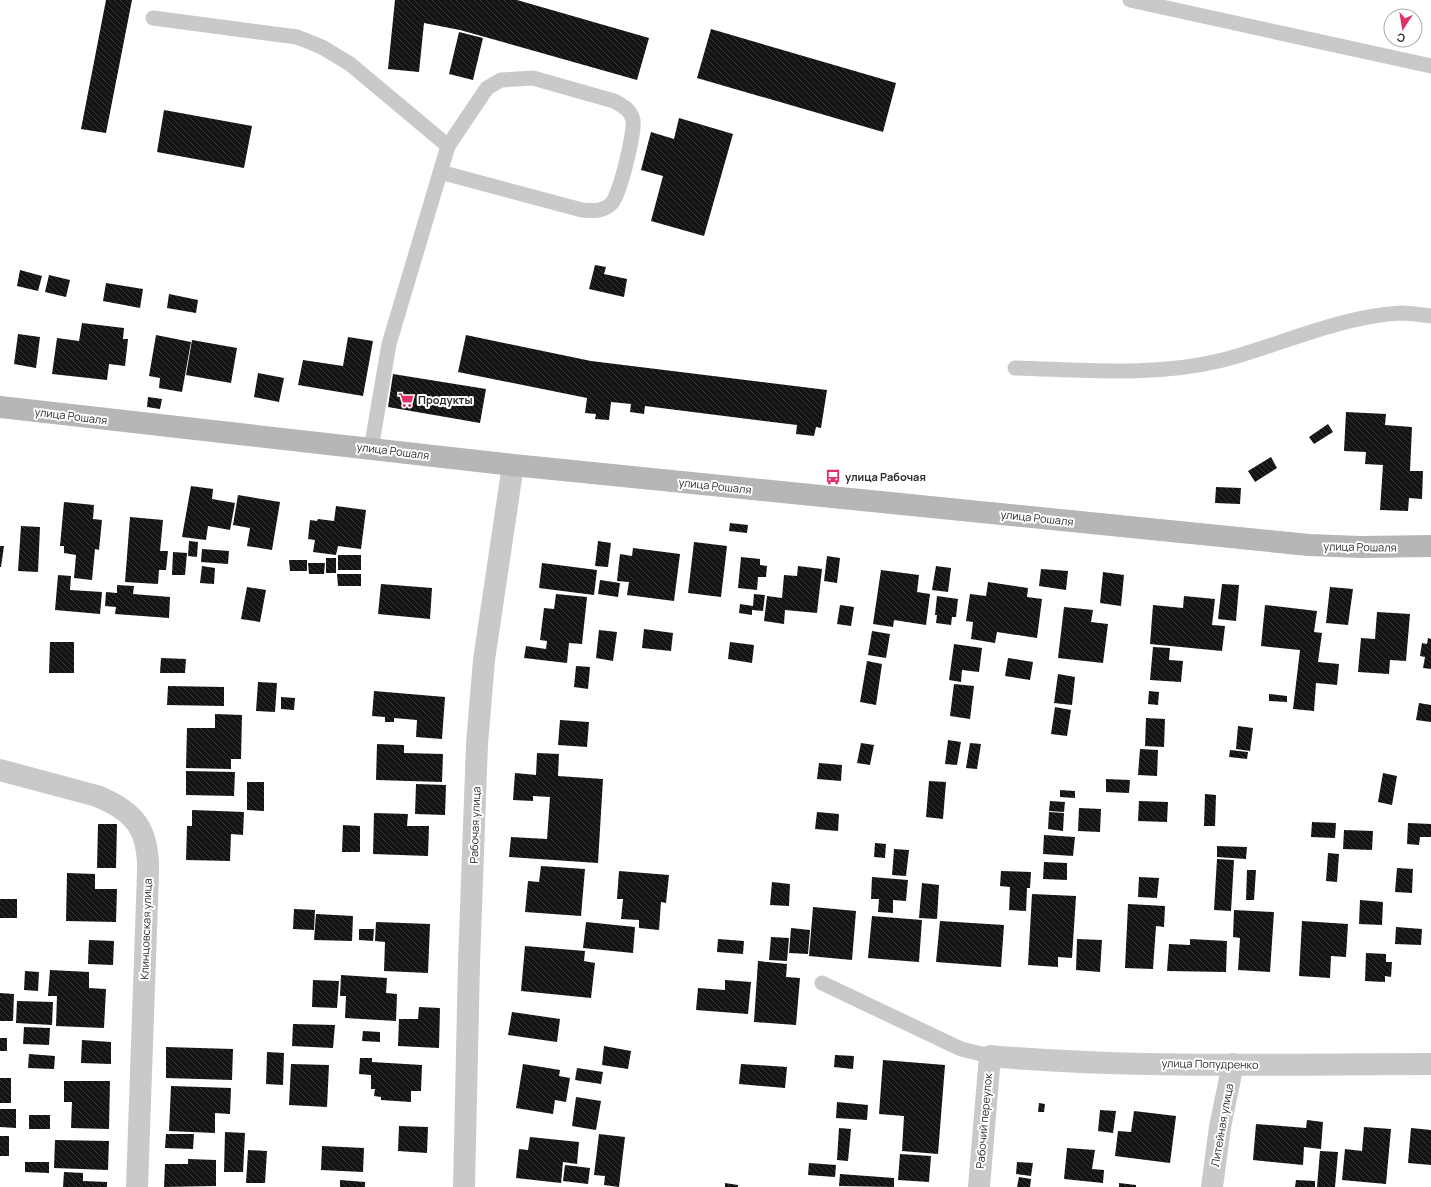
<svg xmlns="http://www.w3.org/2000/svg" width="1431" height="1187" font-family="Manrope,sans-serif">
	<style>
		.building { fill: url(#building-back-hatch) }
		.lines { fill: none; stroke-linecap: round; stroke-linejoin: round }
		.service { stroke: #c9c9c9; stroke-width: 15 }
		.minor { stroke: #c9c9c9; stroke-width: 22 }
		.tertiary { stroke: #c9c9c9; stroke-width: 22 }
		.secondary { stroke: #b6b6b6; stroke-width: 22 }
		.labels { text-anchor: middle; stroke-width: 4; stroke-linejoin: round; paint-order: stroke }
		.poi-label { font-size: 11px; font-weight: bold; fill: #2c2c2c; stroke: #fff; text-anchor: start }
		.street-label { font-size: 11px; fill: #2c2c2c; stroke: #fff }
	</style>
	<defs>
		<pattern id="building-back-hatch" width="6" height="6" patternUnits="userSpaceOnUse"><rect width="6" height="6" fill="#131313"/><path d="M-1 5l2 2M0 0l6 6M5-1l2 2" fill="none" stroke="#363636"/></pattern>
	</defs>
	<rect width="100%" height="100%" fill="#fff"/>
	<path class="building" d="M106,0H132L106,133L81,129Z
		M395,0H517L649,38L637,80L460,30L424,23L419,72L388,69Z
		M711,29L896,83L883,132L697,78Z
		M459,32L483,38L473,80L449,74Z
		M164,110L252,126L244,168L157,152Z
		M679,118L733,134L704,236L651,221L663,176L641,170L651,132L674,139Z
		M595,265L606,267L604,274L627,279L624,297L589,289Z
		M20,270L42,276L38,291L17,286Z
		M49,275L70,280L66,297L45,292Z
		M106,283L143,289L140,308L103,301Z
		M169,294L198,300L196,313L167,308Z
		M82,323L124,328L123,339H128L125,366L109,364L107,380L52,374L57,338L79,341Z
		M18,334L40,337L36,368L14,364Z
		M156,335L191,342L182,392L159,388L160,378L149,376Z
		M466,335L591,361L827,390L821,428L816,427L814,436L796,434L797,425L645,406L644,414L630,412L631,404L611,402L609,420L595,419L596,414L585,413L587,398L458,372Z
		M348,337L373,341L363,396L298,385L303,360L343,366Z
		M192,340L237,348L231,383L186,375Z
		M258,373L284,378L279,402L254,397Z
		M393,374L486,389L480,423L388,407Z
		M148,397L162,399L160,409L147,407Z
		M1346,412L1386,414L1385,425L1412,427L1410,471H1423L1422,499L1409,498L1408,511L1380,510L1383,465L1365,464L1366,452L1344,451Z
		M1328,424L1333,432L1314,444L1309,437Z
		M1271,457L1277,468L1255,482L1248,471Z
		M191,486L213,489L212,499L235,503L230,530L208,526L206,540L182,537Z
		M1216,487L1241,488L1240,504L1215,503Z
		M238,495L280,502L272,550L247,546L250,528L233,525Z
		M64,502L94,505L93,519L102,520L99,550L95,549L92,580L74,578L76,555L64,553V546H60Z
		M336,506L366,510L361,549L338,546L336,555L313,552L315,540L308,539L310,520L317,521L318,519L334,521Z
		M130,517L163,520L160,551H168L166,570H159L158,584L125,582Z
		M730,523L748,525L747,533L729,531Z
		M21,526L40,527L38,572L18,571Z
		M189,541L198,542L197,557L188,556Z
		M598,541L611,543L608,567L595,566Z
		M694,542L727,546L721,597L688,593Z
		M0,546H4L1,567H0Z
		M633,548L680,554L674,601L627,595L629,582L617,581L620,554L632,556Z
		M202,549L229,551L228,564L201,562Z
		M173,552L187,553L185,575H172Z
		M338,555H361V570H338Z
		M827,556L840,558L837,583L824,581Z
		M741,557L760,559V565L767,566L766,577H758L757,590L738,588Z
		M326,558H336V573H326Z
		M289,560H307V571H290Z
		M308,563H325L324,574H309Z
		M542,563L597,570L594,595L539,588Z
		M202,566L215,568L214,584L200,583Z
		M798,566L822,569L817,613L785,610L784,624L764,621L767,596L782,598L784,575L797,576Z
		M936,566L951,568L948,592L932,590Z
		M1041,569L1068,571L1066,590L1039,586Z
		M881,570L919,575L917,592L930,594L926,625L894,620L893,627L873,624Z
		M1103,572L1124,575L1121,606L1100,603Z
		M337,574H361V586H338Z
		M58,575L71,576L70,590L102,592L100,614L55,610Z
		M600,580L620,583L618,597L598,594Z
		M988,582L1028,588L1027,597L1042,599L1037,638L997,632L995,643L971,639L973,622L966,621L970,594L986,596Z
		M381,584L432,588L430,619L378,614Z
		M1222,584L1239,585L1236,621L1218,619Z
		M117,585L134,586L133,594L170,597L169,618L115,614L116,607L105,606L106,592L117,593Z
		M247,587L266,590L260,622L241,619Z
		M1330,587L1353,589L1348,625L1326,623Z
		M556,594L587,597L582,644L569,643L567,663L524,658L526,646L546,649L547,641L540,640L544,608L554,609Z
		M754,594L765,595L763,611L752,610V615L739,613L740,604L753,606Z
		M937,596L958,599L956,617H952L951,625L936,623L937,615H935Z
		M1184,596L1215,599L1212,625L1225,626L1222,651L1150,644L1153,605L1183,608Z
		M840,605L854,607L851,626L837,624Z
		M1265,605L1317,611L1314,632L1322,633L1318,662L1339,664L1337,685L1316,683L1314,711L1293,709L1300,650L1261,646Z
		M1064,607L1093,610L1091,622L1108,624L1103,663L1058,658Z
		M1377,612L1410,614L1406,661L1390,660L1389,674L1358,672L1361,638L1375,639Z
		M644,629L673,633L671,651L642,648Z
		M599,630L617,632L613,661L596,658Z
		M872,631L890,634L886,658L868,655Z
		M1428,638L1431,639V669L1423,668L1425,657L1420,656L1422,643L1427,644Z
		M50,642H74V673H49Z
		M730,642L754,645L752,663L728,659Z
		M954,644L982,648L979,672L962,670L961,682L949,680Z
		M1153,647L1170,648L1169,660L1183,661L1181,682L1150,680Z
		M161,658L186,659L185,673H160Z
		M1008,658L1033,662L1030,680L1005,676Z
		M867,661L882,664L876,705L860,702Z
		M576,666L590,667L588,689L574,687Z
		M1058,674L1075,677L1072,705L1054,703Z
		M258,682L277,683L275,712L256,711Z
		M954,684L974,686L970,719L950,716Z
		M168,686L224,687V706L167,705Z
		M374,691L445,697L442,739L416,737L417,720L394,718V722H385V717L372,716Z
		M1149,691L1159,692L1158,705L1148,704Z
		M1269,694L1287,696V702L1269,701Z
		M281,697L295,698L294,710L281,709Z
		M1419,703L1431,705V722L1416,720Z
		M1055,707L1071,710L1067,736L1051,734Z
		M215,714L242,715L241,759H231V769L186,768L187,728H215Z
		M1146,718L1165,719L1164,747L1145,746Z
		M560,720L589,722L587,747L558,745Z
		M1238,726L1253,728L1250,751L1236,749Z
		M948,740L961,742L957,765L945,764Z
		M861,743L874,745L870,765L857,763Z
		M970,743L981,744L977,769L966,768Z
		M377,744L404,745V753L443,754L442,782L376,780Z
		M1140,749L1158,750L1157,776L1138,775Z
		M1230,750L1248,752L1247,759L1229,757Z
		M537,753L559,754L558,776L603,779L598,863L509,857L511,837L547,839L550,797L533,796V801L513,800L515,773L536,775Z
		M819,763L842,765L841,781L817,779Z
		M186,771L235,772L234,796L186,795Z
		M1383,773L1397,776L1392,805L1378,802Z
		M1106,779L1130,780L1129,793L1106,792Z
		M929,781L946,782L943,819L926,817Z
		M247,782H264V811L247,810Z
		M416,784L446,785L445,815L415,814Z
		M1060,790L1075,791V798L1060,797Z
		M1205,794L1216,795L1215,826H1204Z
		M1050,801L1065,802L1064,812L1049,811Z
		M1139,801L1168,802L1167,822L1138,821Z
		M1079,808L1101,809L1100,832L1078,831Z
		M192,810L244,812L243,835L231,834L230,861L186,860L187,826H192Z
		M817,812L839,814L838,831L815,829Z
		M1049,812L1064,813L1063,831L1048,829Z
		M374,813L408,814L407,826H429L428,856L373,854Z
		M1312,822L1336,823L1335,838L1311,837Z
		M1408,823L1431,824V837H1420L1419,845L1407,844Z
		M98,824H117L116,868H97Z
		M343,825L360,826V852H342Z
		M1344,830L1373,831L1372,850L1343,849Z
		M1044,835L1075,837L1073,856L1043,854Z
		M875,843L886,844L885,858L874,857Z
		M1217,846L1247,847L1246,859L1217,857Z
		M894,849L909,850L906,876L892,875Z
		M1328,853L1339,854L1337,882L1326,881Z
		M1217,859L1234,860L1231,911L1214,910Z
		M1044,862L1067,863V880L1043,879Z
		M541,866L585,869L581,916L525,912L528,881L539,882Z
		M1397,868L1413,869L1412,893L1395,892Z
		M1247,870H1256L1254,900H1246Z
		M619,871L669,875L666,903L661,902L659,930L639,928V920L621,919L623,899H617Z
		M1001,871L1031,872L1030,888H1027L1026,911L1009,910L1010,887L1000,886Z
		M67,873L95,874V889H117L116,922L66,921Z
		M872,877L908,880L906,901L893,900V913L878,912L879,899H871Z
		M1139,877L1159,878L1157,898L1138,897Z
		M772,882L790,884L789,906L770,905Z
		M922,883L939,885L937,919L919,918Z
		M1032,894L1076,896L1072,958L1058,957V967L1028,965Z
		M0,899H17V918H0Z
		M1360,900L1383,902L1382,925L1359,924Z
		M1128,904L1165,906L1164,927L1156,926L1153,969L1125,968Z
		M813,907L856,911L852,960L809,956Z
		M294,909L315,910L314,930L293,929Z
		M1234,910L1274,912L1270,972L1238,970L1240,938L1233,937Z
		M316,914L353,916L352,941L314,940Z
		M872,916L922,920L919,962L868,958Z
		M940,921L1004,925L1001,967L936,962Z
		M1302,921L1348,924L1346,957L1331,956L1330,978L1299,976Z
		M376,922L430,924L428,973L384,971L385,942L375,941Z
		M586,922L635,927L633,953L583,948Z
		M1396,927L1422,929L1421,945L1395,944Z
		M791,928L810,930L808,954L789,953Z
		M359,929H374L373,941L359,940Z
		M771,937L789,938L787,961L769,960Z
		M718,939L744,941L743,954L717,952Z
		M1077,939L1102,940L1100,972L1076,970Z
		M1190,939L1227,941L1226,972L1167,971L1169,944L1190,945Z
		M89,940L114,941L113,965L88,964Z
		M525,946L585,951L584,961L595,963L591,998L521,991Z
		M1366,953L1386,954V962H1392L1391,977L1385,976V982L1365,981Z
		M758,961L787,964L786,977L800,978L796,1025L754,1022Z
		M50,970L89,972V988L106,989L104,1028L56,1026L57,996H48Z
		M25,971L39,972L38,991L24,990Z
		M341,975L387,978L386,993L397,994L396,1021L345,1018L346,996H340Z
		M313,980L339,981L337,1008L312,1007Z
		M725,980L751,982L748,1014L696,1010L698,988L725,990Z
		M0,993L14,994L13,1021H0Z
		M17,1001L53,1002L52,1025L16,1023Z
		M419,1007L440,1008L439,1048L398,1046L399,1019H418Z
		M512,1012L560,1019L557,1042L508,1035Z
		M293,1024L335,1025L333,1048L292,1046Z
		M24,1027L50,1028L49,1045L23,1044Z
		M363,1031L380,1032V1042L362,1041Z
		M0,1038H7V1051H0Z
		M82,1040L111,1042V1064L81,1063Z
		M604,1046L631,1051L628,1069L602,1065Z
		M166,1047L233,1049L232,1080L166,1078Z
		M267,1052L284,1053L283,1085L266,1084Z
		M29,1054L55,1056L54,1069L28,1068Z
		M835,1055L854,1056L853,1069L834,1067Z
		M360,1058H372V1062L422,1065L421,1091H411V1102L381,1100V1097L374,1096L375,1089H371V1075L359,1074Z
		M883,1060L945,1065L938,1154L902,1151L904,1116L879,1114Z
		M291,1064L329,1065L327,1107L289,1105Z
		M523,1064L560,1070L559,1076L570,1078L566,1102L555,1100L553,1114L516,1108Z
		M741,1064L787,1067L785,1088L739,1084Z
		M577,1068L603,1072L601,1084L575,1080Z
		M0,1078H11V1103H0Z
		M64,1081H110L109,1129L71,1128L72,1102H64Z
		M171,1086L231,1088L230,1114L215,1113V1133L169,1131Z
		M576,1097L601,1101L596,1130L572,1126Z
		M837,1102L868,1105L867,1120L836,1118Z
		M1039,1103L1045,1104L1044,1112H1038Z
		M0,1109H16V1128L0,1127Z
		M1100,1110L1116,1111L1113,1133L1098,1131Z
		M1134,1111L1176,1116L1170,1163L1115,1156L1118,1131L1131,1132Z
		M29,1115H50V1129H29Z
		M1307,1120L1323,1122L1321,1149L1304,1147L1303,1165L1253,1160L1256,1124L1306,1128Z
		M399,1126L428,1127L427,1153L398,1151Z
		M1364,1127L1391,1129L1386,1184L1342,1180L1345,1149L1362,1151Z
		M839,1128L851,1129L848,1161L837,1160Z
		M1411,1128L1431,1130V1165L1408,1163Z
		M225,1132L245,1133L243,1172H224Z
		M166,1134H194L193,1149L165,1148Z
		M599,1134L625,1137L619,1187L604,1185L605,1176L594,1175Z
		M0,1136H9V1156H0Z
		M530,1137L579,1142L577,1164L563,1162L561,1183L516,1178L519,1149L528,1150Z
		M55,1140L109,1141L108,1170L54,1168Z
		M322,1146L364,1148L363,1172L321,1170Z
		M1067,1148L1095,1150L1092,1169L1104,1170L1103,1183L1064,1179Z
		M248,1150L267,1151L265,1183H246Z
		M1320,1151L1338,1152L1335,1187H1317Z
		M900,1154L931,1156L929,1182L898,1180Z
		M188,1159L216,1160V1186L164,1187L165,1164H188Z
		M25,1162H49V1173L25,1172Z
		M1017,1162L1033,1163L1031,1176L1016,1174Z
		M809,1163L836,1165L835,1177L808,1175Z
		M565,1165L590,1168L588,1184L563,1181Z
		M64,1172L83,1173V1181L107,1182V1187H63Z
		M840,1174L894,1178V1187L839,1186Z
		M1019,1177L1031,1179L1030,1187H1017Z
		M340,1180L365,1182V1187H340Z
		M1296,1180L1315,1181V1187H1295Z
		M725,1183L738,1185V1187H725Z
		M1119,1183L1136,1185V1187H1119Z"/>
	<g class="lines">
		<path class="service" d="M1130,0L1431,66
			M153,18L297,37L322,47L350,64L448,146L389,344L371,449
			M440,172L582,210C592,211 602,212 611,204C620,196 635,131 633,120C631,110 622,105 614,101L533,78L501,80L487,88L448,146
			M1015,368C1086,370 1153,377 1223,360C1280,345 1341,316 1401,313C1411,313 1421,315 1431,316
			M822,983L961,1049L990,1056"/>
		<path class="minor" d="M0,770L97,796C136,812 149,830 148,873L137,1187
			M979,1187L990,1056C1136,1069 1284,1064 1431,1064
			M1212,1187L1220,1127L1233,1064"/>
		<path class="tertiary" d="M464,1187L469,963L477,744L484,660L513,465"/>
		<path class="secondary" d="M0,407L513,465L1309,545L1361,547L1431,546"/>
	</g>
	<defs>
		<symbol id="supermarket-bare" viewBox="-9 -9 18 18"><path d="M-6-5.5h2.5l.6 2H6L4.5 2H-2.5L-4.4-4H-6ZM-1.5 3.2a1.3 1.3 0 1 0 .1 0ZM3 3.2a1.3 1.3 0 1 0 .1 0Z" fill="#df3267" stroke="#fff" stroke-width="2.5" paint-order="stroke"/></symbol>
		<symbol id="bus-bare" viewBox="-9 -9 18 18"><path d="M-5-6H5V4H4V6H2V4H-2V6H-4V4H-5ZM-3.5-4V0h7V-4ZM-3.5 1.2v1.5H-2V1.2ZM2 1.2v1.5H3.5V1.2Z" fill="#df3267" stroke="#fff" stroke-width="2.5" paint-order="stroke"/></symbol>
	</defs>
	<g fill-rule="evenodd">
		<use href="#supermarket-bare" x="395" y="389" width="22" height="22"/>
		<use href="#bus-bare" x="822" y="466" width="22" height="22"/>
	</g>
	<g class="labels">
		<g class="poi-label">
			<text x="418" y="404">Продукты</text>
			<text x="845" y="481">улица Рабочая</text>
		</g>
		<g class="street-label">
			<text transform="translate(71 416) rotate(7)" y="4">улица Рошаля</text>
			<text transform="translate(393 451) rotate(7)" y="4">улица Рошаля</text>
			<text transform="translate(715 486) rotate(6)" y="4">улица Рошаля</text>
			<text transform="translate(1037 518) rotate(6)" y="4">улица Рошаля</text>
			<text transform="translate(1360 547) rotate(1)" y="4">улица Рошаля</text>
			<text transform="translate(475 825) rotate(-88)" y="4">Рабочая улица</text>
			<text transform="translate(146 929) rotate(-88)" y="4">Клинцовская улица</text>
			<text transform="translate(1210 1064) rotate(1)" y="4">улица Попудренко</text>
			<text transform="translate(984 1121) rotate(-85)" y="4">Рабочий переулок</text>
			<text transform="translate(1222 1125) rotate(-80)" y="4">Литейная улица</text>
		</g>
	</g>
	<g transform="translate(1403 28) rotate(192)"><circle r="19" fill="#ffffff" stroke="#ababab"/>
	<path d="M0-3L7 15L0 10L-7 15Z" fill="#df3267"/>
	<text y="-6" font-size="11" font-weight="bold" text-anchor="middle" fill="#2c2c2c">С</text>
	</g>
</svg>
